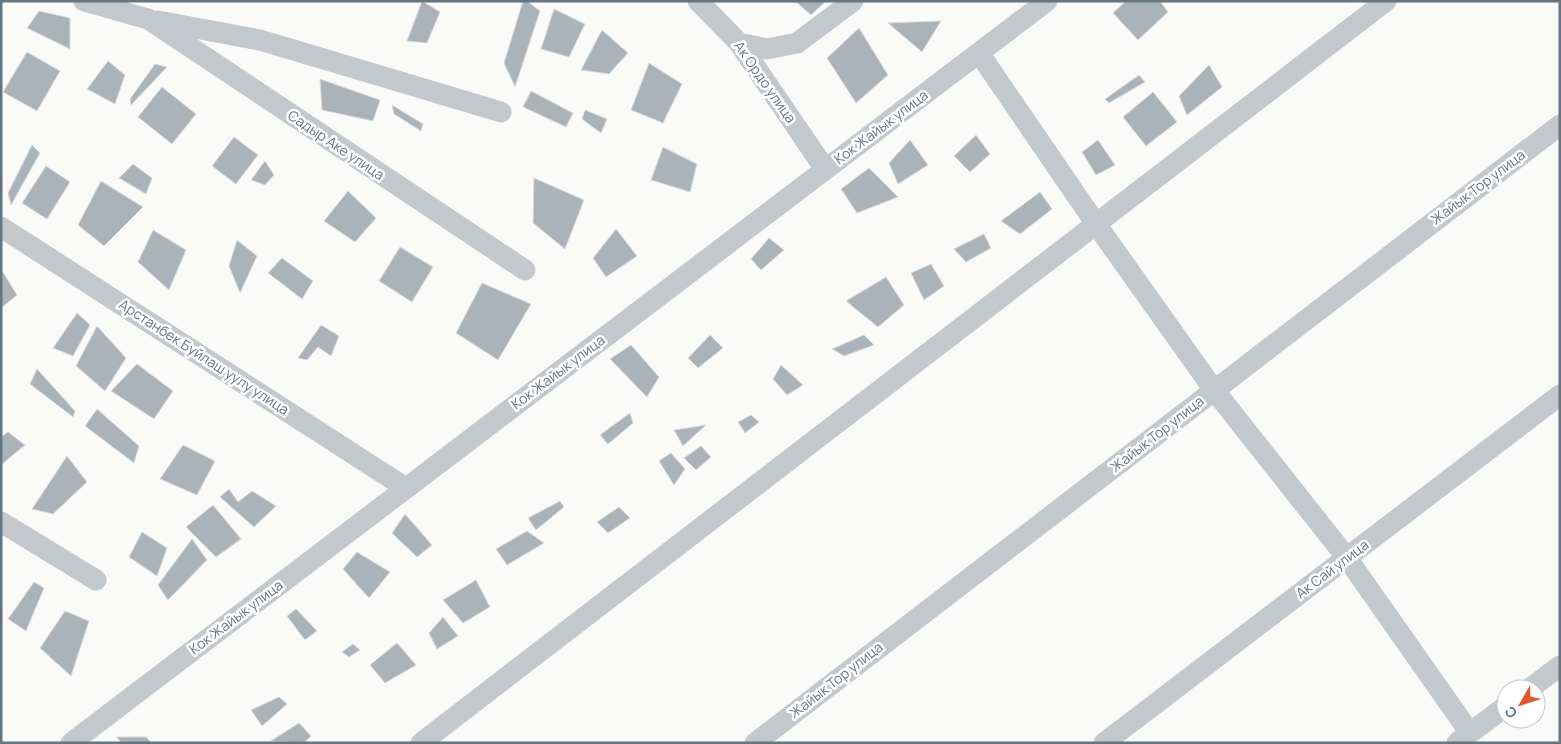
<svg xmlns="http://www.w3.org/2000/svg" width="1561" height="744" font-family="Manrope,sans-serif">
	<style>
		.building { fill: #aab3b9; stroke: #dcdcda }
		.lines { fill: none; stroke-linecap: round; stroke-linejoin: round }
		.street { stroke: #c3c8cc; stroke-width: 21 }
		.labels { text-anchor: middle; stroke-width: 5; stroke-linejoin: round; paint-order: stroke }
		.street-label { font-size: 14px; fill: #657683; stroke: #fff }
	</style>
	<rect width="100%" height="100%" fill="#fafaf8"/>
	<path class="building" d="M422,1L440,12L427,43L407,41Z
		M523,1H527L540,11L515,87L504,63Z
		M795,1H826L811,15Z
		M1126,1H1160L1168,12L1138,40L1113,13Z
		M554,9L585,24L569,57L541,49Z
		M39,11L70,18V49L27,28Z
		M941,21L922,52L888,23Z
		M859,28L888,75L856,103L827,58Z
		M602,30L628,53L609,74L581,70Z
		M27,52L60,71L37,111L3,92Z
		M108,61L125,75L115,104L87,89Z
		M649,63L682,84L663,123L631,110Z
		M155,64L167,67L131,105L130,99Z
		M1209,65L1222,87L1187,115L1179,96Z
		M1139,75L1145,82L1109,103L1105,99Z
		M320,79L380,100L373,121L322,110Z
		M162,87L196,114L172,144L138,117Z
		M531,91L573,113L566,127L523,107Z
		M1153,92L1177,122L1146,146L1123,117Z
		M392,105L423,124L421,131L394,114Z
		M585,110L607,119L601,133L582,119Z
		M976,135L990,154L970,172L954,156Z
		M234,137L258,155L236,184L212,166Z
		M910,140L928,165L898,184L889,163Z
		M1098,140L1115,165L1096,175L1082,152Z
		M32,145L40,153L11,205L8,193Z
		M663,147L697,164L690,192L651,180Z
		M265,161L274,175L265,185L251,180Z
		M133,164L152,178L146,194L119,178Z
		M46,166L70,182L47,219L22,203Z
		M869,168L898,197L857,213L841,189Z
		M534,178L584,200L565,249L533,223Z
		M101,181L143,207L104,246L78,225Z
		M348,191L376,218L355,242L324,221Z
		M1040,192L1052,209L1020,234L1001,221Z
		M616,229L637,256L606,277L593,258Z
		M153,230L186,250L169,290L138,262Z
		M984,234L991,248L966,262L954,249Z
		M769,238L784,250L761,270L751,259Z
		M237,240L257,256L240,293L229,266Z
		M400,247L433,267L412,302L379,281Z
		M282,258L313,281L302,299L268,273Z
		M931,264L944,286L924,300L911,273Z
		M1,269L17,295L1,308Z
		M886,277L904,305L878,327L846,301Z
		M482,283L531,304L498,360L456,333Z
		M77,313L90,325L73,356L53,348Z
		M321,325L339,336L331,356L318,347L307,360L298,358Z
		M97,326L126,358L105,391L76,366Z
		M710,335L723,348L698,368L688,358Z
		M864,335L874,345L844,356L832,349Z
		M631,345L659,377L647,397L610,359Z
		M137,364L173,391L154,419L111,391Z
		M781,365L803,385L787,395L773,379Z
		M37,369L75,411L73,417L30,384Z
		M97,409L139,446L134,463L85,426Z
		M630,413L633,423L608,444L600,435Z
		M751,415L759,422L745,433L738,422Z
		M706,425L683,446L674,430Z
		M8,432L25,445L1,465V437Z
		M183,445L215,461L197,495L160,479Z
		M701,446L711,457L696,470L684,458Z
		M671,453L685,469L674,485L659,461Z
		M67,456L87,482L53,514L32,509Z
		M229,489L238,502L252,491L276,506L254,527L220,497Z
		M560,501L564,507L536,530L528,518Z
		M213,505L241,539L216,557L186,527Z
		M619,507L630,518L608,533L597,522Z
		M405,514L432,545L417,557L392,533Z
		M527,531L544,543L507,565L496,549Z
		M142,532L167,548L157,576L129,557Z
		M192,539L207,560L168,600L158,585Z
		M357,552L390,572L369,598L343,569Z
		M476,580L490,607L463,623L443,600Z
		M34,582L44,588L26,631L8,619Z
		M296,609L317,631L305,640L287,616Z
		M65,611L89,621L71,676L40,648Z
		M443,617L458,636L437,649L429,633Z
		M397,643L416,665L385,683L370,665Z
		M353,644L360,650L349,657L342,652Z
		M279,697L287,704L262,726L251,710Z
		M299,723L311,736L304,743L271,741Z
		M116,737H146L152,743H122Z"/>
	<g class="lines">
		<path class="street" d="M84,1L148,19L525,270
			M698,1L739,43L825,169
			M158,21L260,40L501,112
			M739,43L767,49L797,43L853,1
			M979,53L1096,224L1214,390L1347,558L1470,733
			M1,227L406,488
			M1,522L96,580
			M1529,689L1560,666
			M71,743L1047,1
			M421,743L1386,1
			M755,743L1560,125
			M1104,743L1560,395
			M1457,743L1506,706"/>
	</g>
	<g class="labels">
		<g class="street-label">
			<text transform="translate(765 82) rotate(55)" y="5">Ак Ордо улица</text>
			<text transform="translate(881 127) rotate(-37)" y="5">Кок Жайык улица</text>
			<text transform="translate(336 145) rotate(34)" y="5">Садыр Аке улица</text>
			<text transform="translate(1478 187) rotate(-37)" y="5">Жайык Тор улица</text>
			<text transform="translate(204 357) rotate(33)" y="5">Арстанбек Буйлаш уулу улица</text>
			<text transform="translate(558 372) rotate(-37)" y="5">Кок Жайык улица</text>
			<text transform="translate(1157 434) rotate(-38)" y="5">Жайык Тор улица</text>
			<text transform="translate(1332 569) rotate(-37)" y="5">Ак Сай улица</text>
			<text transform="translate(236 617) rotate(-37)" y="5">Кок Жайык улица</text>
			<text transform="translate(836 680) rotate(-38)" y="5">Жайык Тор улица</text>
		</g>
	</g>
	<rect width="1561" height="744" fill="none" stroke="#657683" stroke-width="5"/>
	<g transform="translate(1521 704) rotate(231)"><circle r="24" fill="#ffffff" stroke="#c1c8cd"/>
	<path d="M0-4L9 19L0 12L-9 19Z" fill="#e4572e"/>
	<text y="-8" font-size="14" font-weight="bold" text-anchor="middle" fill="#657683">С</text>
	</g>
</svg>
